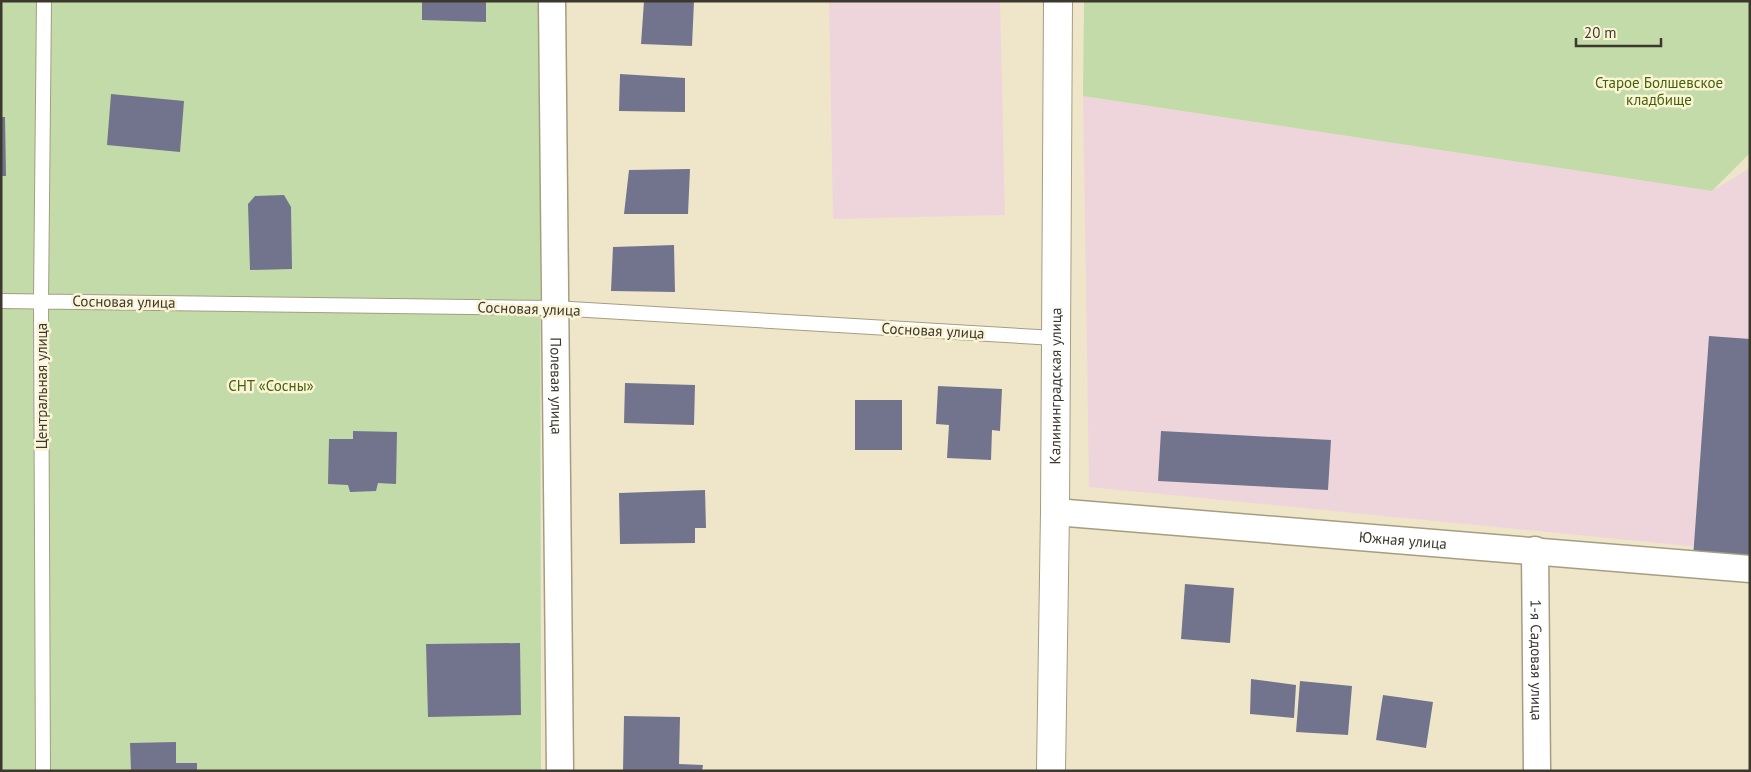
<svg xmlns="http://www.w3.org/2000/svg" width="1751" height="772" font-family="'PT Sans',sans-serif">
	<style>
		.industrial { fill: #eed5dc }
		.green { fill: #c3dba8 }
		.building { fill: #72748d }
		.lines { fill: none; stroke-linecap: round; stroke-linejoin: round }
		.service-casing { stroke: #a59d82; stroke-width: 16 }
		.minor-casing { stroke: #a59d82; stroke-width: 29 }
		.tertiary-casing { stroke: #a59d82; stroke-width: 30 }
		.service { stroke: #fff; stroke-width: 14 }
		.minor { stroke: #fff; stroke-width: 26 }
		.tertiary { stroke: #fff; stroke-width: 28 }
		.labels { text-anchor: middle; stroke-width: 5; stroke-linejoin: round; paint-order: stroke }
		.park-label { font-size: 15px; fill: #436207; stroke: #fcf4d7 }
		.street-label { font-size: 15px; fill: #3c382d; stroke: #fcf4d7 }
	</style>
	<rect width="100%" height="100%" fill="#efe6ca"/>
	<path class="industrial" d="M829,1H1000L1005,215L833,219Z
		M1083,96L1712,191L1750,168V552L1089,487Z"/>
	<path class="green" d="M1,1H540L541,771H1Z
		M1084,1H1750V153L1712,191L1083,96Z"/>
	<path class="building" d="M422,1H486V22L422,20Z
		M644,1H694L692,46L641,44Z
		M620,74L685,78V112L619,111Z
		M111,94L184,101L180,152L107,145Z
		M1,117H5L6,176H1Z
		M690,169L688,214H624L629,170Z
		M284,195L291,207L292,269L250,270L248,204L255,196Z
		M674,245L675,292L611,291L613,247Z
		M1709,336L1750,339V562L1693,558Z
		M625,383L695,385L694,425L624,423Z
		M938,386L1002,389L1000,431L992,430L991,460L947,458L949,425L936,424Z
		M855,400H902V450H855Z
		M353,431L397,432L396,484L378,483L376,491L350,492L348,485L328,484L329,439H353Z
		M1161,431L1331,440L1328,490L1158,481Z
		M705,490L706,528H695V543L620,544L619,493Z
		M1185,584L1234,588L1230,643L1181,639Z
		M520,643L521,715L428,717L426,644Z
		M1251,679L1296,685L1294,718L1250,714Z
		M1300,681L1352,686L1348,735L1296,732Z
		M1383,695L1433,702L1426,748L1376,740Z
		M624,716L680,717L679,764L703,765L702,771H623Z
		M176,742V763H197V771H131L130,743Z"/>
	<g class="lines">
		<defs>
			<path id="service" d="M1,301L554,308L1055,338
				M43,771L41,301L44,1"/>
			<g id="minor">
				<path id="s1" d="M552,1L560,771"/>
				<path id="s2" d="M1055,512L1750,569"/>
				<path id="s3" d="M1535,550L1537,771"/>
			</g>
			<g id="tertiary">
				<path id="s4" d="M1051,771L1055,512L1058,1"/>
			</g>
		</defs>
		<use href="#service" class="service-casing"/>
		<use href="#minor" class="minor-casing"/>
		<use href="#tertiary" class="tertiary-casing"/>
		<use href="#service" class="service"/>
		<use href="#minor" class="minor"/>
		<use href="#tertiary" class="tertiary"/>
	</g>
	<g class="labels">
		<g class="park-label">
			<text x="1659" y="88">Старое Болшевское<tspan x="1659" dy="17">кладбище</tspan></text>
			<text x="271" y="391">СНТ «Сосны»</text>
		</g>
		<g class="street-label">
			<text transform="translate(124 302) rotate(1)" y="5">Сосновая улица</text>
			<text transform="translate(529 309) rotate(2)" y="5">Сосновая улица</text>
			<text transform="translate(933 331) rotate(3)" y="5">Сосновая улица</text>
			<text transform="translate(42 386) rotate(-90)" y="5">Центральная улица</text>
			<text dy="5" stroke="none"><textPath href="#s1" startOffset="385">Полевая улица</textPath></text>
			<text dy="5" stroke="none"><textPath href="#s4" startOffset="385">Калининградская улица</textPath></text>
			<text dy="5" stroke="none"><textPath href="#s2" startOffset="349">Южная улица</textPath></text>
			<text dy="5" stroke="none"><textPath href="#s3" startOffset="110">1-я Садовая улица</textPath></text>
		</g>
	</g>
	<rect width="1751" height="772" fill="none" stroke="#3c382d" stroke-width="5"/>
	<path d="M1576 38v8h85v-8" fill="none" stroke="#3c382d" stroke-width="2.5"/>
	<text x="1584" y="38" font-size="15" fill="#3c382d" stroke="#fcf4d7" stroke-width="4" paint-order="stroke">20 m</text>
</svg>
